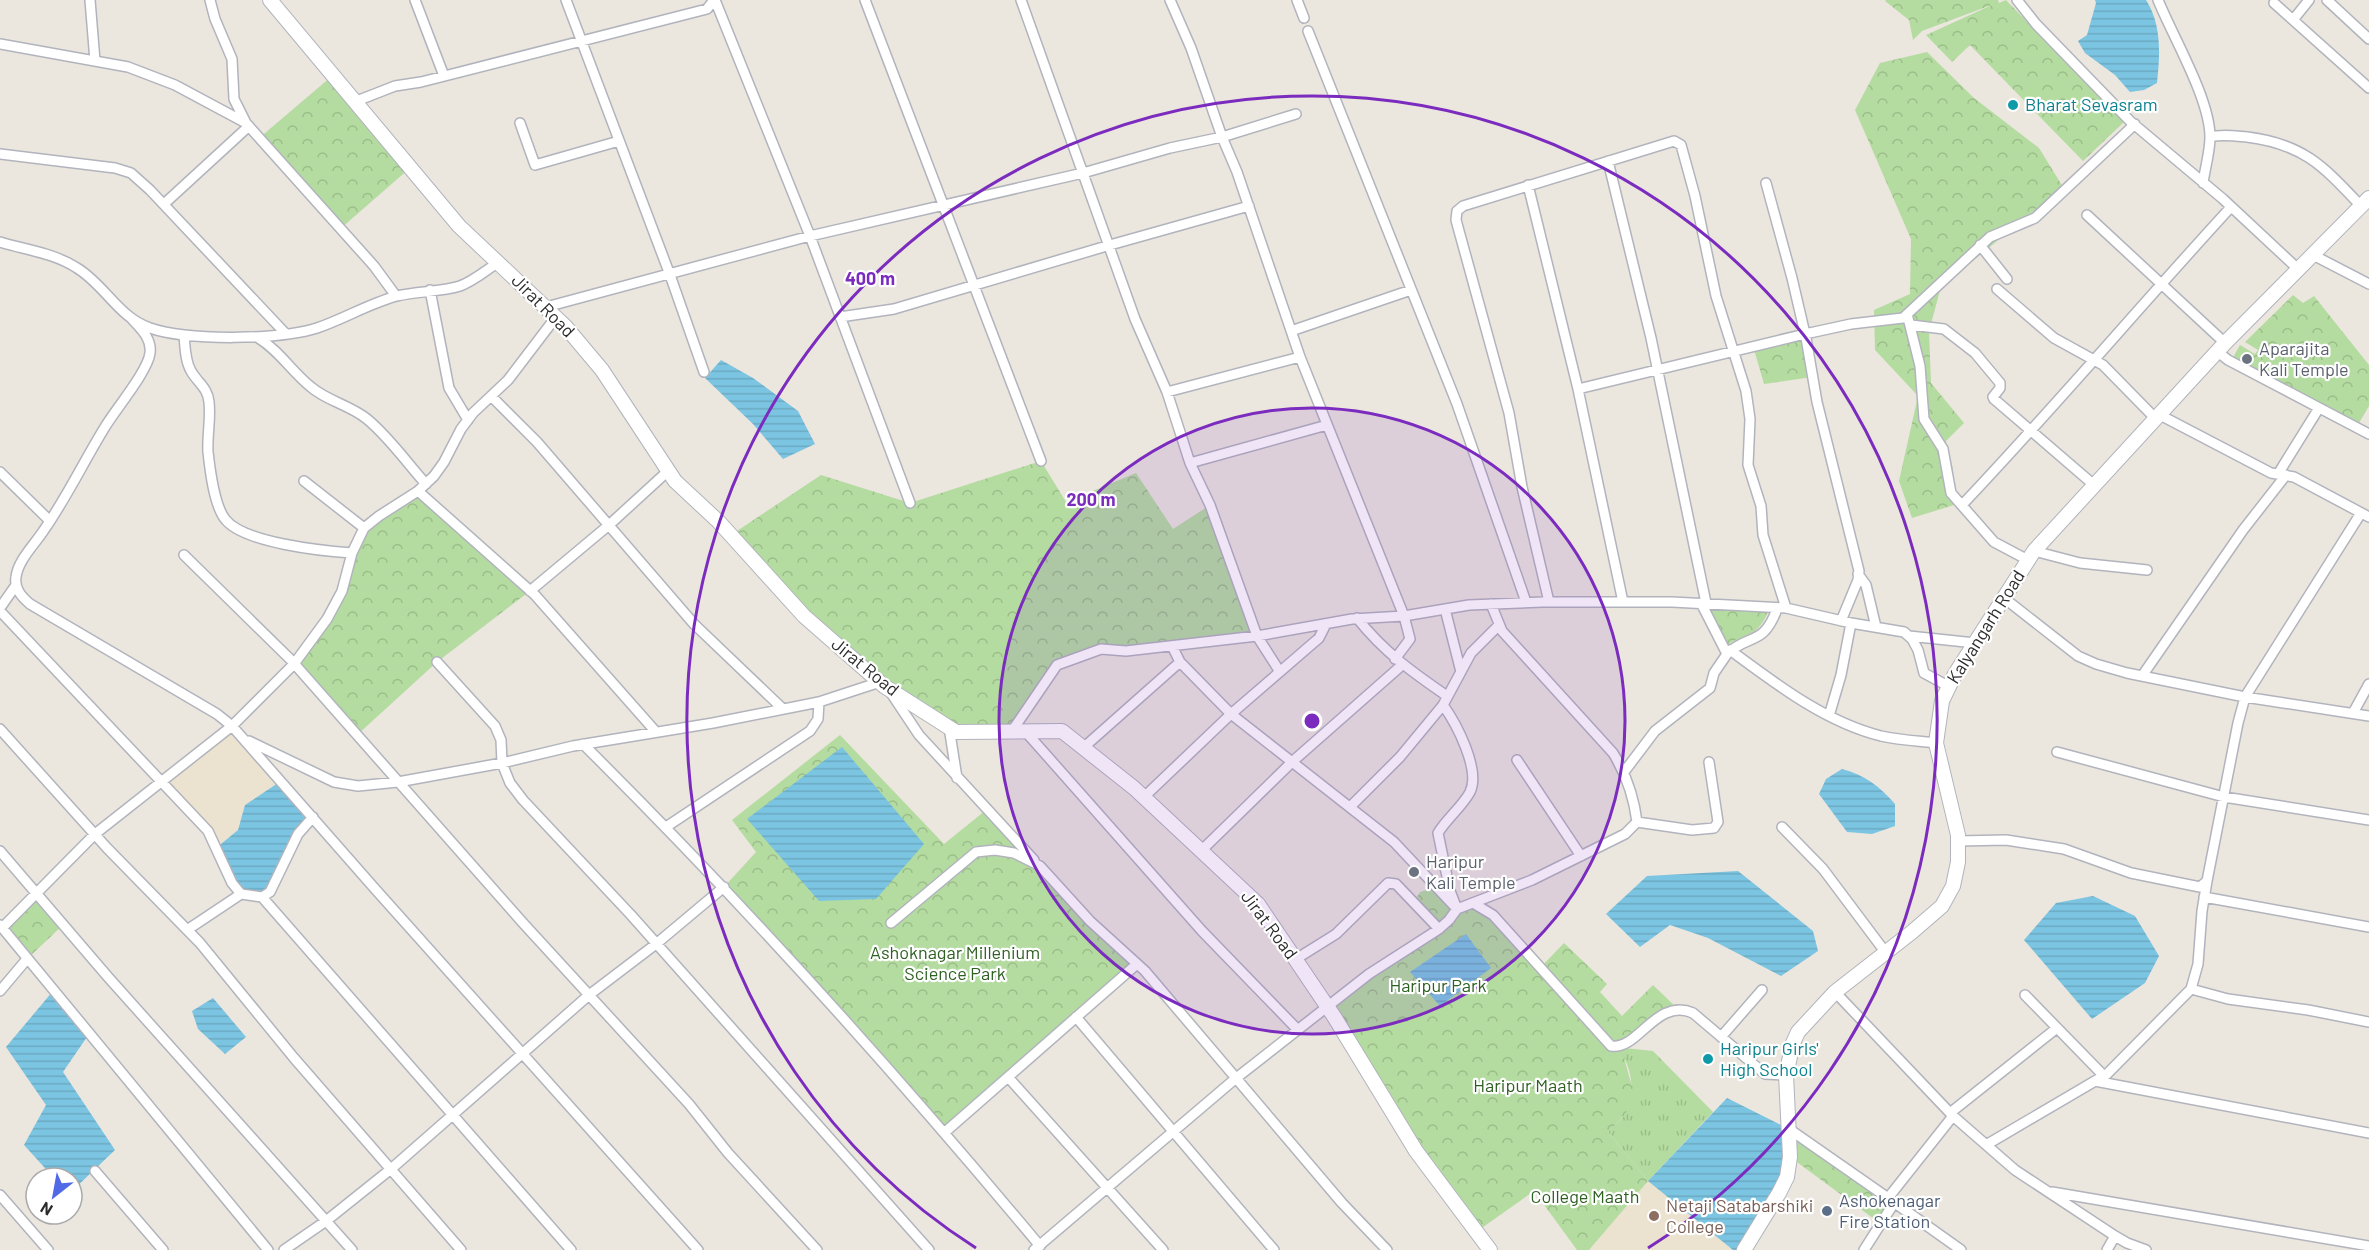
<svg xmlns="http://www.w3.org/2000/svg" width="2369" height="1250" font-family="Barlow,sans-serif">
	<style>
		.education { fill: #ebe2cf }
		.grass { fill: url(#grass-tufts) }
		.park { fill: url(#park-crowns) }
		.water { fill: url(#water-rules) }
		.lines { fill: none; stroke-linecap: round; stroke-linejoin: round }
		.minor-casing { stroke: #b2b4bd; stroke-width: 12 }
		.secondary-casing { stroke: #b2b4bd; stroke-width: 16 }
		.minor { stroke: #fff; stroke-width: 9 }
		.secondary { stroke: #fff; stroke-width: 14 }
		.ring { fill: none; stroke: #7b2cbf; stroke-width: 3 }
		.culture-dot { fill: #0f9aa8; stroke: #fff; stroke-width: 2 }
		.worship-dot { fill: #6b7280; stroke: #fff; stroke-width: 2 }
		.service-dot { fill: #5c6f8a; stroke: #fff; stroke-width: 2 }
		.education-dot { fill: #8d6e63; stroke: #fff; stroke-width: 2 }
		.labels { text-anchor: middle; stroke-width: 4.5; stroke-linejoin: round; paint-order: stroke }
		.culture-label { font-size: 18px; fill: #0d838f; stroke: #fff; text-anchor: start }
		.street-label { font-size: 18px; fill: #2b2b2b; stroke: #fff }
		.worship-label { font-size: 18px; fill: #5b616d; stroke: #fff; text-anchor: start }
		.park-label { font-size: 18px; fill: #2e6022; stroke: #fff }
		.service-label { font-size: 18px; fill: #4e5e75; stroke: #fff; text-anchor: start }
		.education-label { font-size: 18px; fill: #785e54; stroke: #fff; text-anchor: start }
		.centre { fill: #7b2cbf; stroke: #fff; stroke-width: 3 }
		.ring-label { font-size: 18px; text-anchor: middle; font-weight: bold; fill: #7b2cbf; stroke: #fff; stroke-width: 4.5; stroke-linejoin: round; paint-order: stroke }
	</style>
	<defs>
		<pattern id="grass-tufts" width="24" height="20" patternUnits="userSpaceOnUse" patternTransform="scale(1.5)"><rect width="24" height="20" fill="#b4dca0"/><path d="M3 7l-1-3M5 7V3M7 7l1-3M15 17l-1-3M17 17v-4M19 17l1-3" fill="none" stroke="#9bbd8a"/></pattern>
		<pattern id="park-crowns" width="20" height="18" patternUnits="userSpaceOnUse" patternTransform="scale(1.5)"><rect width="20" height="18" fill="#b4dca0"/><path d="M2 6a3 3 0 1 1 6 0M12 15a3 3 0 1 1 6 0" fill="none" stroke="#9bbd8a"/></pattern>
		<pattern id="water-rules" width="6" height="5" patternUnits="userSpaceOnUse" patternTransform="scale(1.5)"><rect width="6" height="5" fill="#7cc5e2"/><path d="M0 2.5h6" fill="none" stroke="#6ba9c2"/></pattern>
	</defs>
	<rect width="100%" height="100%" fill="#ebe6de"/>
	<path class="education" d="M232,726L281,781L245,805L238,830L215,849L162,782Z
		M1648,1181L1733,1250H1589Z"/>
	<path class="grass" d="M1615,1047L1653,1051L1713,1112L1648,1181L1608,1132C1613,1126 1622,1120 1625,1114C1636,1093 1633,1063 1615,1047Z"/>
	<path class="park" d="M1886,0H1998L1999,3L2006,0L2124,122L2083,161L1970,45L1952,62L1926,35L1994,4L1922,31L1913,40L1909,20L1885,1Z
		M1927,52L1974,98L2039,148L2063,187L1941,287L1929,331L1931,383L1964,423L1946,441L1953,470L1954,505L1912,518L1899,481L1918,396L1875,350L1874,310L1910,294L1911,239L1855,110L1880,63Z
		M332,76L410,168L340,229L258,139Z
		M2293,295L2303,303L2314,296L2369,365V406L2359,423L2302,393L2231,361L2240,345L2255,354L2258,350L2245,342Z
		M1805,334L1812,377L1764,384L1753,346Z
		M1041,461L1066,502L1136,473L1173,529L1210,505L1257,636L1101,649L1057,665L1012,731L956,732L858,664L731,535L821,475L910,503Z
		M418,491L530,591L437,662L357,735L294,664L327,619L364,528Z
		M1704,604L1769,608C1760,638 1743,633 1723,648Z
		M840,735L944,844L986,810L1137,964L944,1133L724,887L756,852L732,820Z
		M1437,887L1457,909L1480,906L1541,967L1564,943L1607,984L1600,992L1622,1016L1653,985L1678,1009L1616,1047L1623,1054L1634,1094L1625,1115L1608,1132L1648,1181L1589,1250H1577L1534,1191L1476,1232L1328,1007L1439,929L1414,902L1420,892Z
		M37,894L63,925L27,959L2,928Z
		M1789,1129L1894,1203L1881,1224L1790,1157Z"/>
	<path class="water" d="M2095,0H2146C2162,25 2160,55 2157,83L2144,90L2130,92L2115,75L2085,53L2078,41L2087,35L2096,3Z
		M721,360L753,378L798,411L815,444L783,459L753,424L705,378Z
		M842,747L924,844L876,899L819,901L747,819Z
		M1842,769C1865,775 1879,786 1895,804V826L1872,834L1847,832L1819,794L1826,779Z
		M281,781L313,817L262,897L241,894L215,849L238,830L245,805Z
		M1738,871L1813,931L1818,951L1781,976L1708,938L1670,925L1640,947L1606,914L1647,876Z
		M2093,896L2135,916L2159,956L2145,983L2092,1019L2024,940L2056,903Z
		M1466,934L1491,968L1440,1006L1410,972Z
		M53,991L89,1034L63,1072L115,1150L72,1191V1178H54L24,1145L46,1105L6,1047Z
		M213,998L246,1037L225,1054L198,1029L192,1011Z
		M1727,1098L1789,1129L1790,1157L1744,1250H1733L1648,1181Z"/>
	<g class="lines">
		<defs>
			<path id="minor" d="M90,0L95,61
				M210,0L215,19L232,59L234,99L246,123L374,266L396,296
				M415,0L444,76
				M566,0L670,275L704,372
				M715,0L810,236L910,503
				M865,0L1041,461
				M1021,0L1135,319L1167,392L1190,463L1210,505L1257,636L1280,672
				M1170,0L1191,48L1222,137L1237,172L1300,357L1404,616L1410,639L1395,659
				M1297,0L1304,18
				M2017,0L2036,24L2130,121L2223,199L2298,269
				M2158,0C2173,37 2210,99 2210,137C2210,152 2205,168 2203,183
				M2327,0L2369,39
				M2274,3L2369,88
				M2293,20L2309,0
				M1308,31L1457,404L1526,602
				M0,44L128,67L175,85L246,123
				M354,102L395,86L421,82L707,9L714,0
				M520,123L535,165L619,141
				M2210,137C2222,134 2235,136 2247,137C2304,144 2324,167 2361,206
				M0,154L115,168L131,173L150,190L286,334
				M1608,161L1651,338L1706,603
				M1766,183L1792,278L1806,338L1817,402L1859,571L1858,580L1841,621
				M1528,185L1578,389L1623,602
				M164,204L249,126
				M2087,215L2225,343
				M0,242C26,250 54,253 77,268C105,285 118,317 150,328C188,341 279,340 317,328C344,319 370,303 397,296C418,291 440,292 460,286C474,281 486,270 499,262
				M1980,245L2007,279
				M2313,255L2369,284
				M1997,289L2054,338L2103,365L2156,419
				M430,290L449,388L468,420
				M546,307L810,236L1083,173L1170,148L1222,137L1296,114
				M1907,314L1920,366L1924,419L1943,449L1951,493L1994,542L2028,560
				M840,317L894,309L1110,245L1249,206
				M131,318C140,328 152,338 150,353C148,371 115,410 105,427C84,461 67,497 44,530C35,544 18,560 16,577C14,589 22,597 30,604L217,714L232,726L376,890L698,1250
				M1911,325L1944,329L1975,353L2000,383V388L1993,397L1994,399L2094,485
				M1291,331L1411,290
				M184,335C185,346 185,361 191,371C197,382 208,388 209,402C211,419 207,435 208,452C210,470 214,505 225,519C243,543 323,551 352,553
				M257,337C280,351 291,371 311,387C327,401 350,405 367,419C389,437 407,463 426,484
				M2218,352L2228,360L2369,434
				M1578,389L1805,334L1851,324L1903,318L1990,237L2035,218L2135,124
				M1167,392L1300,357
				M491,396L537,442L694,624L783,709
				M2160,415L2271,473L2294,477L2369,517
				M1190,463L1327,425
				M0,472L50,521
				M2278,474L2319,408
				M304,481L364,528
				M418,491L535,595L656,732
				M1962,505C2054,408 2141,305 2231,207
				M2034,551L2080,563L2147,570
				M184,555L291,660L523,923L689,1104L728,1153L817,1250
				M1858,574L1866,585L1876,627
				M530,591L609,525L668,471
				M2004,598L2078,656L2096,664L2127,673L2245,697L2369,716
				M1549,602L1522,487L1509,413L1456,220L1457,211L1463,206L1674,141L1681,145L1695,196L1716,296L1746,391L1750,419L1748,465L1761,506L1763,535L1786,608
				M0,608L16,585
				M1445,609L1461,672
				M0,611L208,831L232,883L241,894L262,897L270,892L298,834L313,817
				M1357,618C1384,652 1412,672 1447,696
				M1909,636L1975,643
				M1172,646L1180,662L1231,714L1394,842L1457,909L1532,880L1625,834L1637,822C1634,798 1626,774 1613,753L1502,631L1491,604
				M1730,650C1776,684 1825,722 1881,736C1899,740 1918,741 1936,743
				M1727,654C1749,633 1763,647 1777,609
				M437,662L495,726L501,740L502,763L510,783L523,800L631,915L929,1250
				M2142,676L2243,530L2286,475
				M891,693L919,735L1034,860
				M2353,713L2369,684
				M1829,716L1841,675L1851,623
				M949,727L957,778
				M0,729L107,848L200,943L294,1058L461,1250
				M1012,731L1057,665L1101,649L1126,651L1257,636L1352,619L1404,616L1469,605L1543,602H1672L1786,608L1851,623L1904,632L1912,639L1918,650L1924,673L1948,686
				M1025,731L1202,931L1298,1030
				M249,741L334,782L358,786L398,782L502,763L573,746L713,723L819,702L880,682
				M583,744C744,904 895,1072 1040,1246
				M1083,748L1180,662
				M2057,752L2224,797L2369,820
				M1517,760L1581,856
				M1624,772L1655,731L1710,688L1714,673L1727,654L1701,603
				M1144,797L1231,714L1319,638L1326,624
				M1350,807L1400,757L1443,705
				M1637,822L1692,830L1714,828L1718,822L1709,762
				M666,827L810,731L818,719L819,702
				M1782,827L1823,869L1886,953
				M1958,841L2006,840L2064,849L2131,873L2200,887L2207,881L2238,723L2245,697L2361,513
				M1202,850L1292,762L1402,665
				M0,851L108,977L352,1250
				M262,897L571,1250
				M2204,897L2369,927
				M1473,903L1493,915L1611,1046C1638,1051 1656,997 1693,1013L1765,1074L1786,1075
				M891,923L976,852L995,850L1014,853L1040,866L1090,921L1145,971L1342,1203L1387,1250
				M0,925L268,1250
				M2,928L95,834L232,726L294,664L327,619L342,591L352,553L364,528L379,516L418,491L434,476L444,462L461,429L473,413L508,380L556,317
				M187,930L241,894
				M1296,959L1336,934L1388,883L1396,884L1439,929
				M2191,989L2228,999L2308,1010L2369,1022
				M0,991L27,959
				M1835,992L1953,1116L2015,1170L2115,1236L2107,1250
				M2025,995L2104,1076
				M1076,1017L1274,1250
				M1721,1037L1762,990
				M1008,1077L1163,1250
				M2095,1081L2369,1133
				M1950,1113L2057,1028
				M1953,1116L1888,1198L1961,1250
				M1789,1129L1888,1198
				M944,1133L1137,964
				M1986,1145L2107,1074L2191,989L2198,964L2202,911L2207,881
				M95,1171L163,1250
				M2052,1192L2369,1246
				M0,1195L48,1250
				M2115,1236L2127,1243L2146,1250
				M284,1250L326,1221L391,1169L589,995L656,944L724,887
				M1034,1250L1235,1079L1369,974L1439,929L1449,920L1457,909L1450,891L1438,833C1447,818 1462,807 1470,792C1481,770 1456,723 1443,705L1471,653L1499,625
				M1864,1250L1894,1203"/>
			<path id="secondary" d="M270,0L459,226L565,326L602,370L675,481L719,522L804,616L884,686L956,732L1062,731L1134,788L1258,904L1335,1018L1416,1151L1490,1250
				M1744,1250L1779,1193L1787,1177L1790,1157L1786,1075L1793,1043L1798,1032L1835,992L1912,932L1942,906L1953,886L1958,862V835L1936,743L1942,701L1955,674L2034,551L2225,343L2369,198"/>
		</defs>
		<use href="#minor" class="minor-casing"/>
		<use href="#secondary" class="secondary-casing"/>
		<use href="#minor" class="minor"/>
		<use href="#secondary" class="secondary"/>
	</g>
	<circle cx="1312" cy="721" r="313" fill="#7b2cbf" fill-opacity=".12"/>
	<g class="ring">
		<circle cx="1312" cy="721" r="313"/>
		<path d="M976 1248A625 625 0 1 1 1648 1248"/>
	</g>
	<g class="culture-dot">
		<circle cx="2013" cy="105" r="6"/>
		<circle cx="1708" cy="1059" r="6"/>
	</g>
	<g class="worship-dot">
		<circle cx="2247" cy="359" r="6"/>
		<circle cx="1414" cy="872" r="6"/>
	</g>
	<circle class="service-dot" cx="1827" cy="1211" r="6"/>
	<circle class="education-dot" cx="1654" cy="1216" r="6"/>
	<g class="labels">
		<g class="culture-label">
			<text x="2025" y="111">Bharat Sevasram</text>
			<text x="1720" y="1055">Haripur Girls'<tspan x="1720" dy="21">High School</tspan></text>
		</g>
		<g class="street-label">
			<text transform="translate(543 306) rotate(45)" y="6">Jirat Road</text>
			<text transform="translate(1986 627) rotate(-58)" y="6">Kalyangarh Road</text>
			<text transform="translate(865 667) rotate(39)" y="6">Jirat Road</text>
			<text transform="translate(1269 925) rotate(53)" y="6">Jirat Road</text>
		</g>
		<g class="worship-label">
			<text x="2259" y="355">Aparajita<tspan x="2259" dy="21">Kali Temple</tspan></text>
			<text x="1426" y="868">Haripur<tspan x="1426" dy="21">Kali Temple</tspan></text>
		</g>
		<g class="park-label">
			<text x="955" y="959">Ashoknagar Millenium<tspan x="955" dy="21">Science Park</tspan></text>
			<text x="1438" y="992">Haripur Park</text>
			<text x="1528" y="1092">Haripur Maath</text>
			<text x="1585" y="1203">College Maath</text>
		</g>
		<g class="service-label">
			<text x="1839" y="1207">Ashokenagar<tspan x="1839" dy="21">Fire Station</tspan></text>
		</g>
		<g class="education-label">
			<text x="1666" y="1212">Netaji Satabarshiki<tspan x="1666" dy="21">College</tspan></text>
		</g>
	</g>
	<circle cx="1312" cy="721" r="9" class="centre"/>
	<g class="ring-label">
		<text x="870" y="285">400 m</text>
		<text x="1091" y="506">200 m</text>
	</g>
	<g transform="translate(54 1196) rotate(211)"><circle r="28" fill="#ffffff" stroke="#aaaaaa" stroke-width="1.5"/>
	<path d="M0-4.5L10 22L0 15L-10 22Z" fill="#4f69e7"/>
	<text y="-9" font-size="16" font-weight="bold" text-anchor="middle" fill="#2b2b2b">N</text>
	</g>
</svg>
